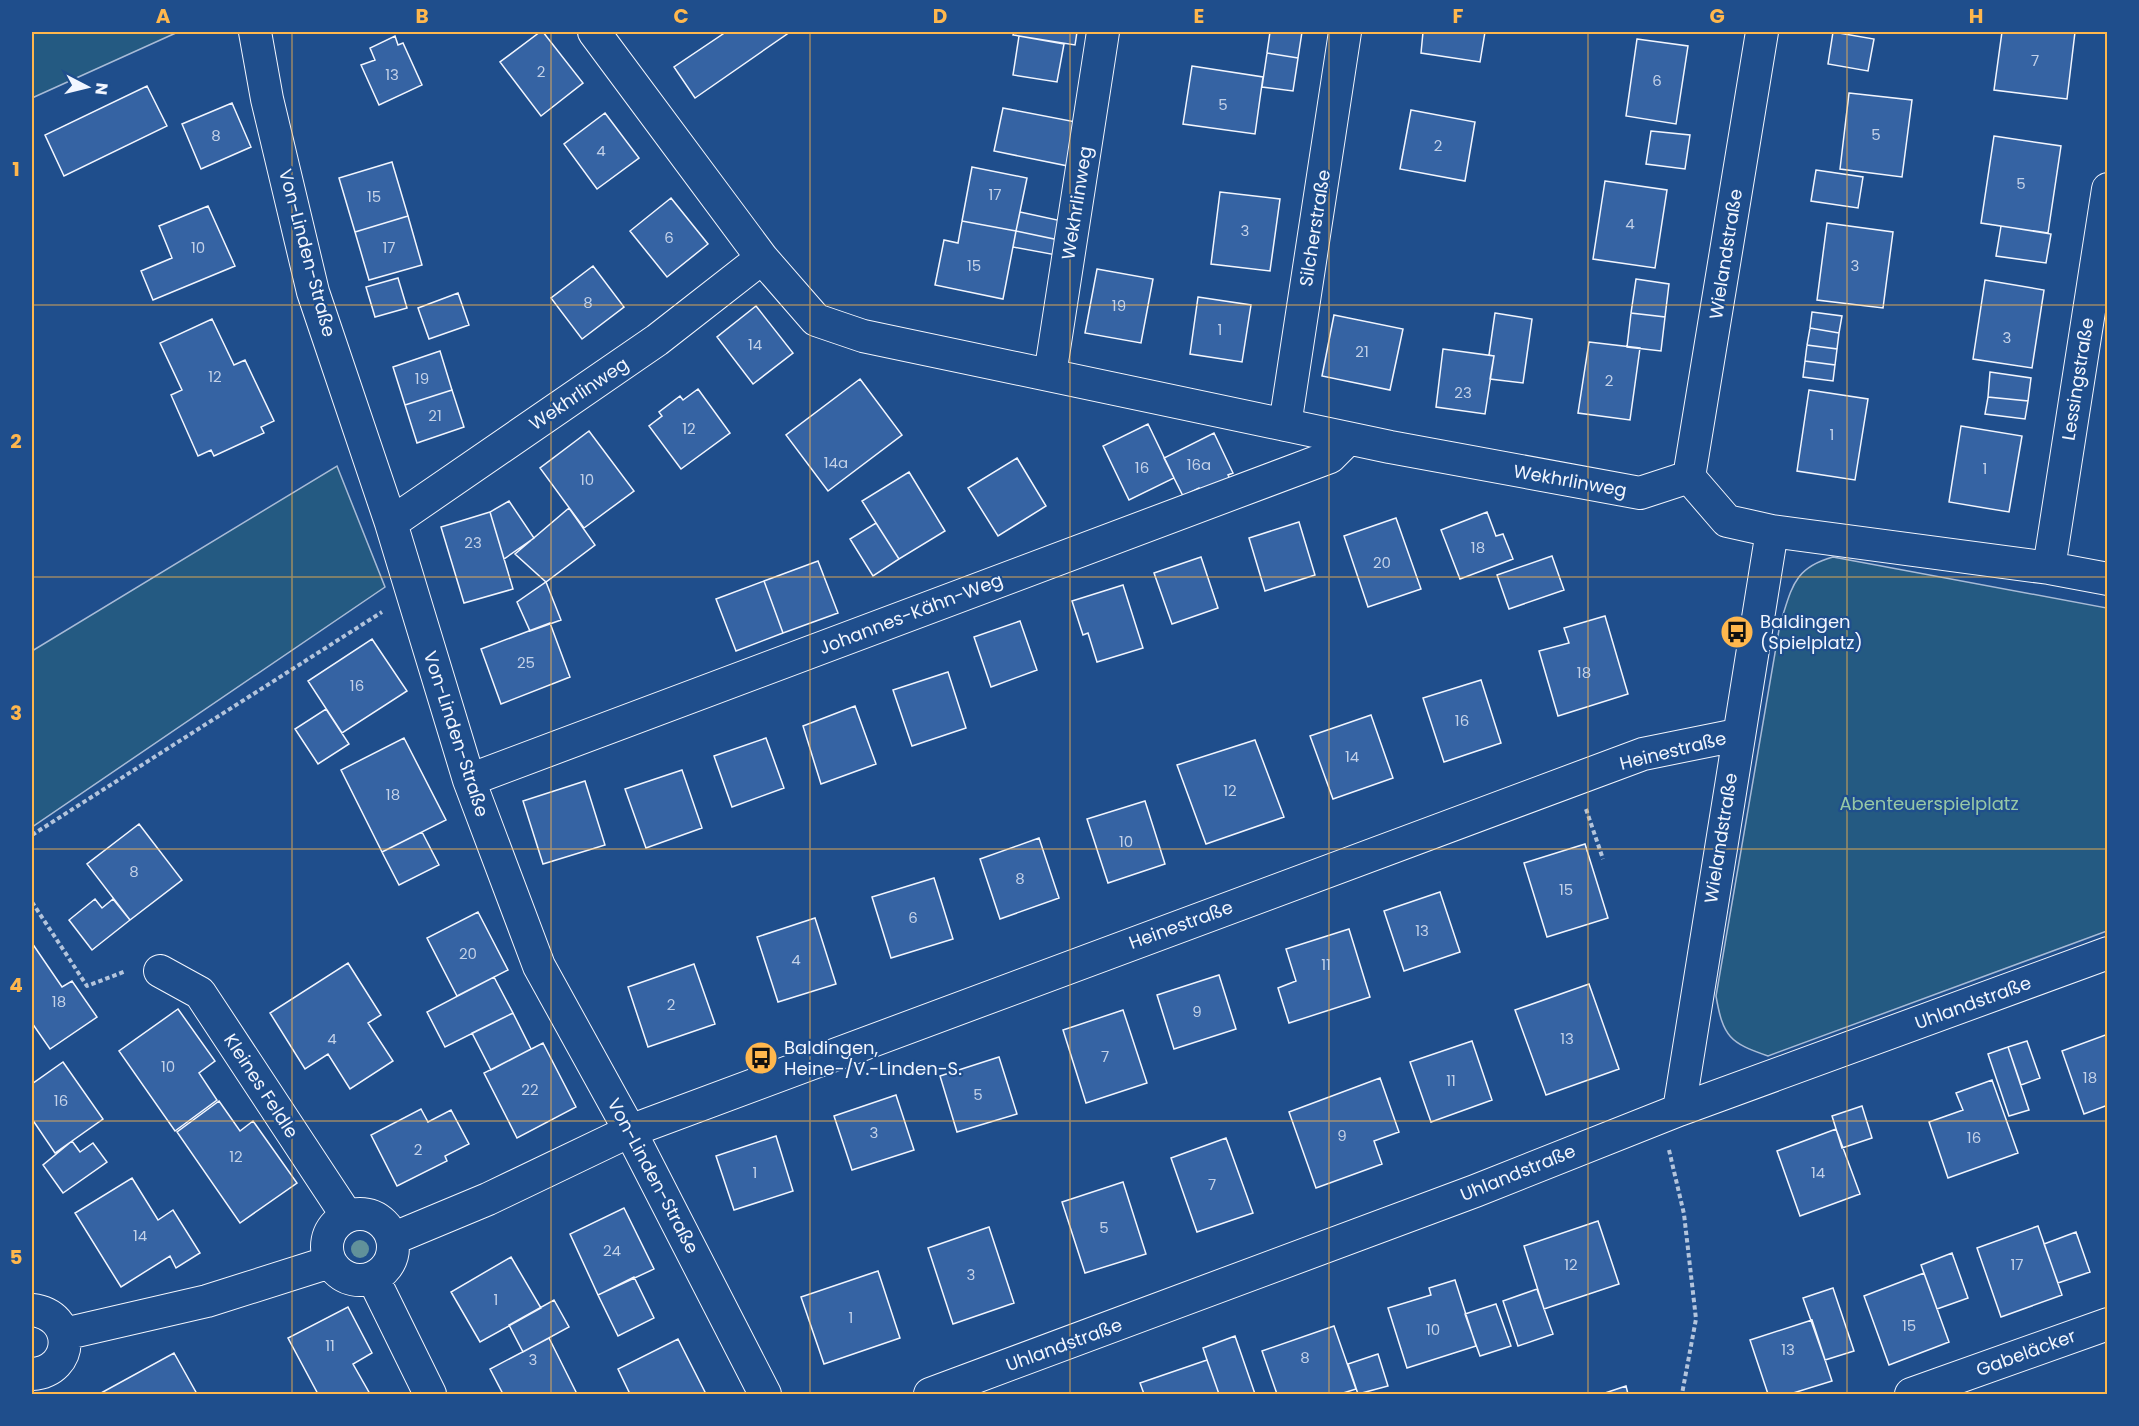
<svg xmlns="http://www.w3.org/2000/svg" width="2139" height="1426" font-family="Poppins,sans-serif">
	<style>
		.green { fill: #245a82; stroke: #a8bbd7; stroke-width: 1.5 }
		.building { fill: #3563a3; stroke: #f2f6ff; stroke-width: 1.5 }
		.lines { fill: none; stroke-linecap: round; stroke-linejoin: round }
		.minor-casing { stroke: #f2f6ff; stroke-width: 34 }
		.path { stroke: #b3c4dc; stroke-width: 4; stroke-dasharray: 4.5 3; stroke-linecap: butt }
		.minor { stroke: #1f4e8c; stroke-width: 32 }
		.tree { fill: #61919a }
		.grid { fill: none; stroke: #ffb74d; stroke-width: 1.5; stroke-opacity: 0.55 }
		.labels { text-anchor: middle; stroke-width: 4.5; stroke-linejoin: round; paint-order: stroke }
		.number-label { font-size: 15px; fill: #c3d1e8 }
		.street-label { font-size: 18px; fill: #f2f6ff; stroke: #1f4e8c }
		.poi-label { font-size: 18px; fill: #f2f6ff; stroke: #1f4e8c; text-anchor: start }
		.park-label { font-size: 18px; fill: #97c8a6; stroke: #1f4e8c }
		.neatline { fill: none; stroke: #ffb74d; stroke-width: 2 }
		.grid-label { font-size: 20px; text-anchor: middle; font-weight: bold; fill: #ffb74d }
	</style>
	<rect width="100%" height="100%" fill="#1f4e8c"/>
	<path class="green" d="M32,32H178L32,98Z
		M337,466L385,587L32,827V651Z
		M1833,557L2107,608V931L1768,1056C1730,1043 1723,1037 1716,996L1780,624C1792,588 1793,568 1833,557Z"/>
	<path class="building" d="M540,32H543L583,83L541,116L500,62Z
		M726,32H790L695,98L674,67Z
		M1014,32H1077L1075,45L1013,35Z
		M1270,32H1302L1298,58L1267,53Z
		M1423,32H1485L1480,62L1421,53Z
		M1833,32L1874,39L1868,71L1828,64Z
		M2002,32H2075L2067,99L1994,90Z
		M395,36L398,45L403,43L422,85L379,105L361,65L375,60L370,48Z
		M1019,36L1064,44L1057,82L1013,75Z
		M1637,39L1688,46L1676,124L1626,116Z
		M1267,53L1298,58L1293,91L1262,87Z
		M1192,66L1263,77L1255,134L1183,124Z
		M147,86L167,126L64,176L45,135Z
		M1849,93L1912,100L1902,177L1840,169Z
		M232,103L251,147L201,169L182,124Z
		M1003,108L1076,122L1068,166L994,151Z
		M1411,110L1475,122L1465,181L1400,169Z
		M605,113L639,158L597,189L564,144Z
		M1651,131L1690,135L1685,169L1646,164Z
		M1994,136L2061,146L2048,233L1981,223Z
		M392,162L408,216L355,232L339,178Z
		M972,167L1027,178L1016,231L962,221Z
		M1816,170L1863,177L1858,208L1811,201Z
		M1605,181L1667,190L1655,268L1593,259Z
		M1220,192L1280,199L1270,271L1211,264Z
		M671,198L708,244L667,277L630,231Z
		M208,206L235,266L153,300L141,271L172,258L159,226Z
		M1020,212L1062,221L1059,240L1016,231Z
		M408,216L422,265L369,280L355,232Z
		M962,221L1016,231L1003,299L935,285L944,240L958,243Z
		M1827,223L1893,232L1883,308L1817,300Z
		M2001,226L2051,234L2046,263L1996,256Z
		M1016,231L1059,240L1056,255L1013,247Z
		M593,266L624,307L582,339L551,298Z
		M1097,269L1153,279L1141,343L1085,333Z
		M398,278L407,308L375,317L366,287Z
		M1636,279L1669,284L1665,317L1631,313Z
		M1985,280L2044,290L2032,368L1973,359Z
		M458,293L469,325L429,339L418,308Z
		M1198,297L1251,305L1242,362L1190,354Z
		M756,306L793,353L753,384L717,337Z
		M1812,312L1842,316L1839,333L1810,328Z
		M1495,313L1532,319L1523,383L1490,379L1494,356L1489,355Z
		M1631,313L1665,317L1661,351L1627,347Z
		M1334,315L1403,329L1390,390L1322,376Z
		M212,319L234,365L245,360L274,421L261,427L264,433L214,456L211,450L198,456L171,395L182,390L160,343Z
		M1810,328L1839,333L1837,349L1807,345Z
		M1589,342L1640,348L1630,420L1578,413Z
		M1807,345L1837,349L1835,365L1805,361Z
		M1443,349L1494,356L1485,414L1436,407Z
		M440,351L452,390L405,405L393,367Z
		M1805,361L1835,365L1833,381L1803,377Z
		M1990,372L2031,378L2028,401L1988,397Z
		M860,379L902,435L828,491L786,435Z
		M698,389L730,433L681,469L649,426L662,416L659,412L680,396L683,400Z
		M452,390L464,427L417,443L405,405Z
		M1809,390L1868,399L1855,480L1797,471Z
		M1988,397L2028,401L2025,419L1985,414Z
		M1148,424L1174,478L1129,500L1103,446Z
		M1961,426L2022,436L2009,512L1949,502Z
		M589,431L634,491L584,528L540,468Z
		M1214,433L1233,473L1228,475L1232,483L1203,497L1199,488L1183,496L1164,458Z
		M1017,458L1046,506L998,536L968,488Z
		M909,472L945,531L899,559L862,501Z
		M509,501L534,538L504,559L490,512Z
		M569,508L595,545L546,582L515,554Z
		M490,512L513,589L464,603L441,527Z
		M1487,512L1496,536L1503,534L1513,559L1460,579L1441,530Z
		M1396,518L1421,589L1368,607L1344,536Z
		M1299,522L1315,575L1265,591L1249,538Z
		M876,523L899,559L873,576L850,539Z
		M1552,556L1564,590L1509,609L1497,575Z
		M1201,557L1218,608L1172,624L1154,573Z
		M818,561L838,613L783,633L764,581Z
		M764,581L783,633L736,651L716,599Z
		M546,582L561,620L530,631L517,602Z
		M1123,585L1143,648L1097,662L1088,633L1083,635L1072,601Z
		M1605,616L1628,694L1558,716L1539,651L1569,643L1564,628Z
		M1020,621L1037,670L991,687L974,637Z
		M550,623L570,677L501,704L481,649Z
		M372,639L407,691L342,733L308,681Z
		M948,672L966,728L912,746L893,690Z
		M1481,680L1501,743L1444,762L1423,698Z
		M855,706L876,764L821,784L803,726Z
		M326,709L349,744L318,764L295,729Z
		M1371,715L1393,778L1333,799L1310,736Z
		M404,738L446,820L382,852L341,770Z
		M766,738L784,788L732,807L714,756Z
		M1255,740L1284,817L1206,844L1177,765Z
		M682,770L702,828L646,848L625,789Z
		M585,781L605,845L543,864L523,801Z
		M1145,801L1165,864L1108,883L1087,819Z
		M139,824L182,880L130,920L87,864Z
		M422,832L439,865L399,885L382,852Z
		M1039,838L1059,898L1000,919L980,859Z
		M1585,844L1608,918L1547,937L1524,863Z
		M934,878L953,939L891,958L872,897Z
		M1440,892L1460,952L1404,971L1384,911Z
		M95,899L102,908L113,899L130,920L92,950L69,920Z
		M478,912L508,970L457,996L427,938Z
		M815,918L836,984L778,1002L757,937Z
		M1349,929L1370,997L1289,1023L1278,988L1296,981L1286,949Z
		M32,943L62,987L72,981L97,1017L50,1049L32,1023Z
		M348,963L381,1015L368,1023L393,1061L350,1089L328,1054L305,1069L270,1013Z
		M694,964L715,1024L648,1047L628,987Z
		M1219,975L1236,1029L1174,1049L1157,995Z
		M494,977L513,1013L445,1047L427,1012Z
		M1589,984L1619,1069L1546,1095L1515,1010Z
		M178,1009L215,1061L199,1073L217,1100L175,1131L119,1051Z
		M1123,1010L1147,1083L1086,1103L1063,1030Z
		M513,1013L531,1049L491,1070L472,1033Z
		M2108,1034V1105L2084,1114L2062,1051Z
		M1472,1041L1492,1100L1431,1122L1410,1062Z
		M2027,1041L2040,1078L2021,1085L2008,1047Z
		M543,1043L576,1107L517,1138L484,1073Z
		M2008,1047L2029,1110L2009,1116L1988,1054Z
		M999,1057L1017,1114L957,1132L940,1076Z
		M63,1062L103,1119L55,1153L32,1119V1084Z
		M1380,1078L1399,1132L1374,1141L1382,1164L1316,1188L1289,1112Z
		M1992,1080L2018,1153L1948,1178L1929,1122L1963,1110L1956,1093Z
		M896,1095L914,1150L852,1170L834,1116Z
		M219,1101L240,1131L253,1121L297,1183L240,1223L177,1132Z
		M1862,1106L1872,1138L1842,1148L1832,1116Z
		M421,1109L428,1122L451,1110L469,1144L445,1156L447,1161L397,1186L371,1135Z
		M1836,1129L1860,1194L1800,1216L1777,1151Z
		M776,1136L793,1191L734,1210L716,1156Z
		M1226,1138L1253,1213L1197,1232L1171,1158Z
		M72,1141L80,1152L93,1143L107,1162L63,1193L43,1165Z
		M132,1178L158,1220L173,1210L200,1253L176,1268L170,1256L121,1287L75,1213Z
		M1123,1182L1146,1254L1085,1273L1062,1202Z
		M624,1208L654,1269L598,1295L570,1234Z
		M1598,1221L1619,1284L1544,1309L1524,1246Z
		M2038,1226L2062,1295L2001,1317L1977,1248Z
		M989,1227L1014,1303L953,1324L928,1248Z
		M2076,1232L2090,1272L2058,1283L2044,1244Z
		M1952,1253L1968,1298L1937,1309L1921,1265Z
		M511,1257L541,1308L480,1342L451,1292Z
		M878,1271L900,1338L824,1364L801,1297Z
		M1924,1273L1949,1342L1889,1365L1864,1296Z
		M634,1277L654,1318L618,1336L598,1295Z
		M1455,1280L1476,1346L1407,1368L1388,1308L1431,1295L1429,1288Z
		M1833,1288L1854,1351L1825,1360L1803,1298Z
		M1537,1289L1553,1334L1518,1346L1503,1301Z
		M554,1300L569,1327L523,1352L509,1325Z
		M1496,1304L1511,1346L1480,1356L1465,1314Z
		M348,1307L372,1353L353,1364L370,1394H318L288,1338Z
		M1812,1320L1832,1381L1790,1394H1768L1750,1340Z
		M1334,1326L1356,1389L1340,1394H1277L1262,1351Z
		M1235,1336L1255,1394H1219L1207,1360L1203,1348Z
		M549,1338L577,1394H503L490,1369Z
		M678,1339L706,1394H630L618,1369Z
		M174,1353L197,1394H101V1393Z
		M1378,1354L1388,1386L1358,1394L1348,1364Z
		M1207,1360L1219,1394H1144L1140,1383Z
		M1626,1386L1628,1394H1602Z"/>
	<g class="lines">
		<defs>
			<path id="minor" d="M255,32L267,99L313,292L391,523L469,780L539,966L630,1131L765,1394
				M594,32L762,258L816,320L863,336L1390,447L1640,493L1689,477L1727,521L1772,531L2049,568L2108,579
				M1050,375L1103,32
				M1285,425L1345,32
				M1689,477L1762,32
				M391,523L657,340L762,258
				M2049,568L2108,189
				M469,780L1330,457L1348,439
				M160,971L200,993L347,1216
				M1679,1110L1772,531
				M327 1247a33 33 0 1 1 66 0a33 33 0 1 1-66 0Z
				M392,1239L488,1199L630,1131L1643,754L1737,735
				M373,1278L430,1394
				M32,1310C76,1315 75,1371 32,1374
				M64,1334L207,1301L330,1262
				M930,1394L1475,1191L1679,1110L2108,953
				M1911,1394L2108,1324"/>
		</defs>
		<use href="#minor" class="minor-casing"/>
		<path class="path" d="M1586,809L1603,859
			M32,835L382,612
			M32,902L87,986L126,971
			M1669,1150L1684,1214L1696,1319L1682,1394"/>
		<use href="#minor" class="minor"/>
	</g>
	<circle class="tree" cx="360" cy="1249" r="9"/>
	<path class="grid" d="M292,32V1394M551,32V1394M810,32V1394M1070,32V1394M1329,32V1394M1588,32V1394M1847,32V1394M32,305H2108M32,577H2108M32,849H2108M32,1121H2108"/>
	<defs>
		<symbol id="bus-disc" viewBox="-11 -11 22 22"><circle r="9.5" fill="#ffb74d" stroke="#1f4e8c"/><path d="M-5-6H5V4H4V6H2V4H-2V6H-4V4H-5ZM-3.5-4V0h7V-4ZM-3.5 1.2v1.5H-2V1.2ZM2 1.2v1.5H3.5V1.2Z" fill="#111"/></symbol>
	</defs>
	<g fill-rule="evenodd">
		<use href="#bus-disc" x="1718" y="613" width="38" height="38"/>
		<use href="#bus-disc" x="742" y="1039" width="38" height="38"/>
	</g>
	<g class="labels">
		<g class="number-label">
			<text x="2035" y="66">7</text>
			<text x="541" y="77">2</text>
			<text x="392" y="80">13</text>
			<text x="1657" y="86">6</text>
			<text x="1223" y="110">5</text>
			<text x="1876" y="140">5</text>
			<text x="216" y="141">8</text>
			<text x="1438" y="151">2</text>
			<text x="601" y="156">4</text>
			<text x="2021" y="189">5</text>
			<text x="995" y="200">17</text>
			<text x="374" y="202">15</text>
			<text x="1630" y="229">4</text>
			<text x="1245" y="236">3</text>
			<text x="669" y="243">6</text>
			<text x="198" y="253">10</text>
			<text x="389" y="253">17</text>
			<text x="974" y="271">15</text>
			<text x="1855" y="271">3</text>
			<text x="588" y="308">8</text>
			<text x="1119" y="311">19</text>
			<text x="1220" y="335">1</text>
			<text x="2007" y="343">3</text>
			<text x="755" y="350">14</text>
			<text x="1362" y="357">21</text>
			<text x="215" y="382">12</text>
			<text x="422" y="384">19</text>
			<text x="1609" y="386">2</text>
			<text x="1463" y="398">23</text>
			<text x="435" y="421">21</text>
			<text x="689" y="434">12</text>
			<text x="1832" y="440">1</text>
			<text x="836" y="468">14a</text>
			<text x="1199" y="470">16a</text>
			<text x="1142" y="473">16</text>
			<text x="1985" y="474">1</text>
			<text x="587" y="485">10</text>
			<text x="473" y="548">23</text>
			<text x="1478" y="553">18</text>
			<text x="1382" y="568">20</text>
			<text x="526" y="668">25</text>
			<text x="1584" y="678">18</text>
			<text x="357" y="691">16</text>
			<text x="1462" y="726">16</text>
			<text x="1352" y="762">14</text>
			<text x="1230" y="796">12</text>
			<text x="393" y="800">18</text>
			<text x="1126" y="847">10</text>
			<text x="134" y="877">8</text>
			<text x="1020" y="884">8</text>
			<text x="1566" y="895">15</text>
			<text x="913" y="923">6</text>
			<text x="1422" y="936">13</text>
			<text x="468" y="959">20</text>
			<text x="796" y="965">4</text>
			<text x="1326" y="970">11</text>
			<text x="59" y="1007">18</text>
			<text x="671" y="1010">2</text>
			<text x="1197" y="1017">9</text>
			<text x="332" y="1044">4</text>
			<text x="1567" y="1044">13</text>
			<text x="1105" y="1062">7</text>
			<text x="168" y="1072">10</text>
			<text x="2090" y="1083">18</text>
			<text x="1451" y="1086">11</text>
			<text x="530" y="1095">22</text>
			<text x="978" y="1100">5</text>
			<text x="61" y="1106">16</text>
			<text x="874" y="1138">3</text>
			<text x="1342" y="1141">9</text>
			<text x="1974" y="1143">16</text>
			<text x="418" y="1155">2</text>
			<text x="236" y="1162">12</text>
			<text x="755" y="1178">1</text>
			<text x="1818" y="1178">14</text>
			<text x="1212" y="1190">7</text>
			<text x="1104" y="1233">5</text>
			<text x="140" y="1241">14</text>
			<text x="612" y="1256">24</text>
			<text x="1571" y="1270">12</text>
			<text x="2017" y="1270">17</text>
			<text x="971" y="1280">3</text>
			<text x="496" y="1305">1</text>
			<text x="851" y="1323">1</text>
			<text x="1909" y="1331">15</text>
			<text x="1433" y="1335">10</text>
			<text x="330" y="1351">11</text>
			<text x="1788" y="1355">13</text>
			<text x="1305" y="1363">8</text>
			<text x="533" y="1365">3</text>
		</g>
		<g class="street-label">
			<text transform="translate(1077 203) rotate(-81)" y="6">Wekhrlinweg</text>
			<text transform="translate(1315 228) rotate(-81)" y="6">Silcherstraße</text>
			<text transform="translate(307 253) rotate(75)" y="6">Von-Linden-Straße</text>
			<text transform="translate(1726 254) rotate(-81)" y="6">Wielandstraße</text>
			<text transform="translate(2078 379) rotate(-81)" y="6">Lessingstraße</text>
			<text transform="translate(579 394) rotate(-34)" y="6">Wekhrlinweg</text>
			<text transform="translate(1570 481) rotate(10)" y="6">Wekhrlinweg</text>
			<text transform="translate(911 614) rotate(-21)" y="6">Johannes-Kähn-Weg</text>
			<text transform="translate(456 734) rotate(72)" y="6">Von-Linden-Straße</text>
			<text transform="translate(1673 751) rotate(-14)" y="6">Heinestraße</text>
			<text transform="translate(1721 838) rotate(-81)" y="6">Wielandstraße</text>
			<text transform="translate(1181 925) rotate(-20)" y="6">Heinestraße</text>
			<text transform="translate(1973 1003) rotate(-20)" y="6">Uhlandstraße</text>
			<text transform="translate(261 1086) rotate(57)" y="6">Kleines Feldle</text>
			<text transform="translate(1518 1173) rotate(-22)" y="6">Uhlandstraße</text>
			<text transform="translate(653 1176) rotate(62)" y="6">Von-Linden-Straße</text>
			<text transform="translate(1064 1345) rotate(-20)" y="6">Uhlandstraße</text>
			<text transform="translate(2026 1353) rotate(-20)" y="6">Gabeläcker</text>
		</g>
		<g class="poi-label">
			<text x="1760" y="628">Baldingen<tspan x="1760" dy="21">(Spielplatz)</tspan></text>
			<text x="784" y="1054">Baldingen,<tspan x="784" dy="21">Heine-/V.-Linden-S.</tspan></text>
		</g>
		<g class="park-label">
			<text x="1929" y="810">Abenteuerspielplatz</text>
		</g>
	</g>
	<rect width="2139" height="1426" fill="none" stroke="#1f4e8c" stroke-width="66"/>
	<g transform="translate(87 87) rotate(97)" stroke="#1f4e8c" stroke-width="4.5" paint-order="stroke">
	<path d="M0-4.5L10 22L0 15L-10 22Z" fill="#f2f6ff"/>
	<text y="-9" font-size="16" font-weight="bold" text-anchor="middle" fill="#f2f6ff">N</text>
	</g>
	<rect x="33" y="33" width="2073" height="1360" class="neatline"/>
	<g class="grid-label">
		<text x="163" y="23">A</text>
		<text x="422" y="23">B</text>
		<text x="681" y="23">C</text>
		<text x="940" y="23">D</text>
		<text x="1199" y="23">E</text>
		<text x="1458" y="23">F</text>
		<text x="1717" y="23">G</text>
		<text x="1976" y="23">H</text>
		<text x="16" y="176">1</text>
		<text x="16" y="448">2</text>
		<text x="16" y="720">3</text>
		<text x="16" y="992">4</text>
		<text x="16" y="1264">5</text>
	</g>
</svg>
